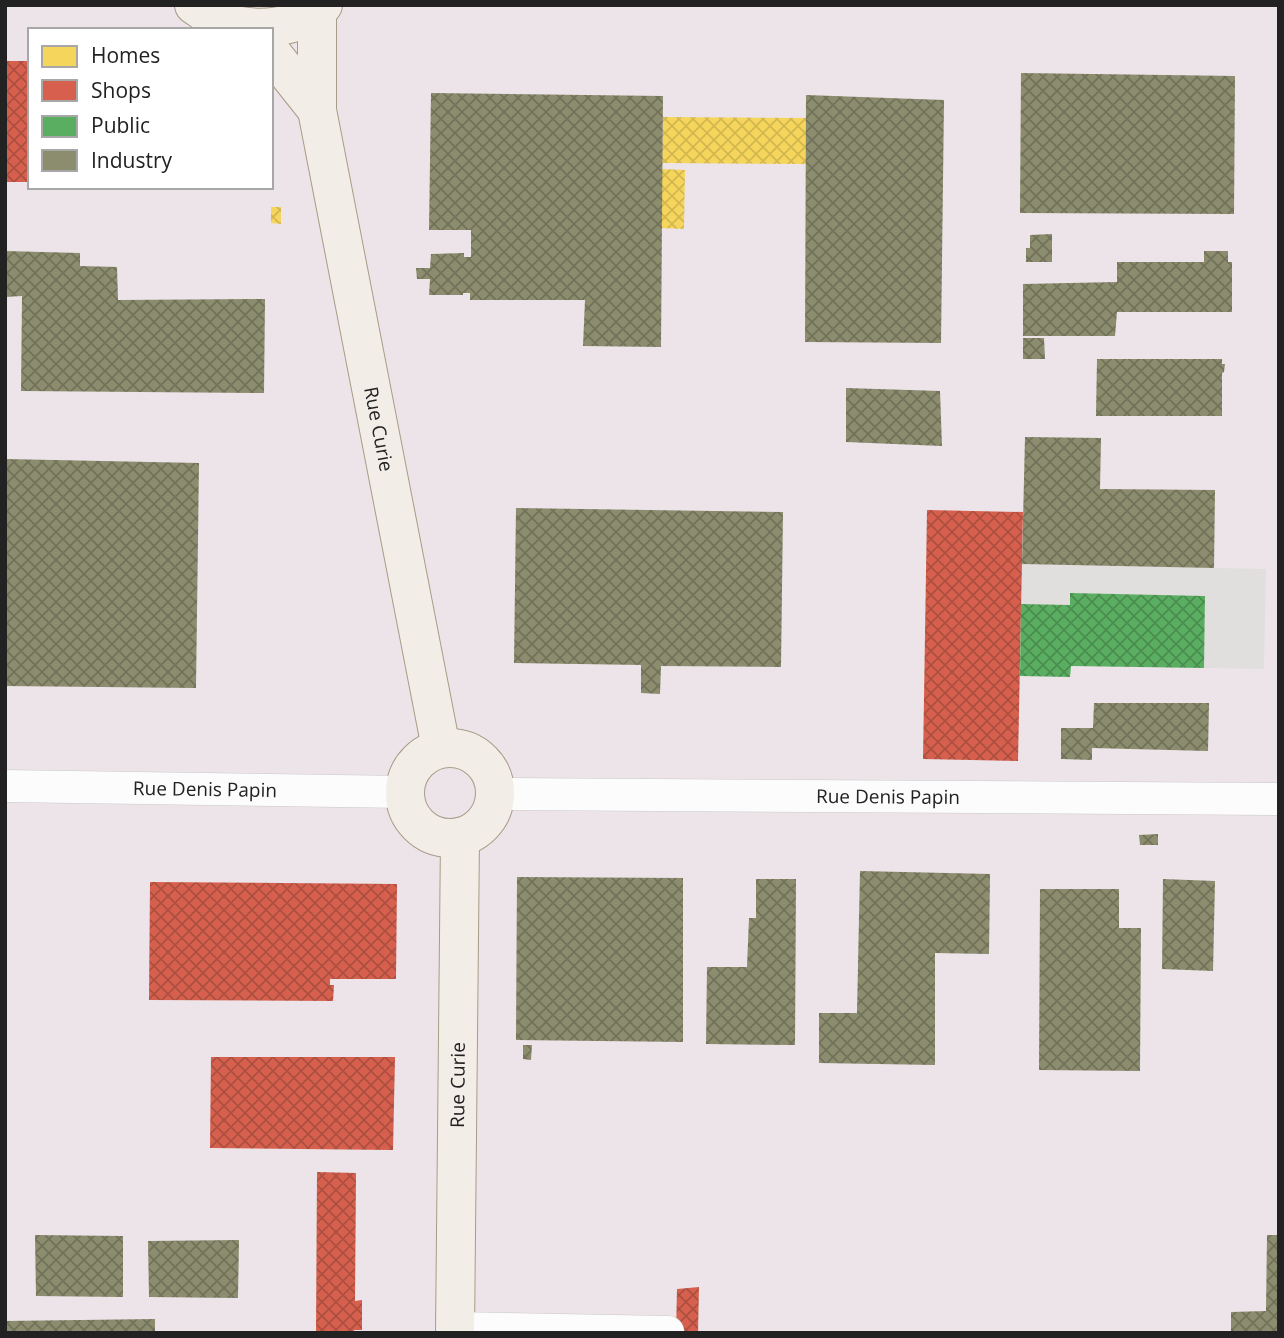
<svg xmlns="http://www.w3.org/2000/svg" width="1284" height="1338" font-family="'Open Sans',sans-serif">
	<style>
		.industrial { fill: #ede4e9; fill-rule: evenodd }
		.parking { fill: #e0dfde }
		.homes { fill: url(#homes-cross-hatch) }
		.shops { fill: url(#shops-cross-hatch) }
		.public { fill: url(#public-cross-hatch) }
		.industry { fill: url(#industry-cross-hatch) }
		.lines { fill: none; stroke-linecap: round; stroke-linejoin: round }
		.minor-casing { stroke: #c9c8c7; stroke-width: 33 }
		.major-casing { stroke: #a79c86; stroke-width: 40 }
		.minor { stroke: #fdfcfc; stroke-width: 32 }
		.major { stroke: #f3ede7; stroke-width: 38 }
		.labels { text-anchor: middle; stroke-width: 7; stroke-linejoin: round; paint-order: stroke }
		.street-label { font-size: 19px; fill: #222; stroke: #fff }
	</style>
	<defs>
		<pattern id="homes-cross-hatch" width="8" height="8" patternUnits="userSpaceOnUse" patternTransform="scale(1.75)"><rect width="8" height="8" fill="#f6d55c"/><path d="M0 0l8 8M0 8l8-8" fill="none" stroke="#d3b750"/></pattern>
		<pattern id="shops-cross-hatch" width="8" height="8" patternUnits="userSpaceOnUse" patternTransform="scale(1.75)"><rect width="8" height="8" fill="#d6604d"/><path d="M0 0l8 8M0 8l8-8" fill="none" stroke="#ad4f40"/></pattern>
		<pattern id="public-cross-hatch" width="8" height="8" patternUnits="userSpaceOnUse" patternTransform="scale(1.75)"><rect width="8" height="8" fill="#5aae61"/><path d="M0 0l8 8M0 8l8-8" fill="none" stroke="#4a8d50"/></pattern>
		<pattern id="industry-cross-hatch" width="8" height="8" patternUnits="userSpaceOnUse" patternTransform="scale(1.75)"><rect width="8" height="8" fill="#8c8c6e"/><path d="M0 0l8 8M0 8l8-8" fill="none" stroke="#72725a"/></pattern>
	</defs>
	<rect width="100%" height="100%" fill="#f0eeeb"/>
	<path class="industrial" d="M5,5H1279V1333H5ZM30,30H271V187H30Z"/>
	<path class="parking" d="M1022,564L1266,569L1264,669L1204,668L1205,596L1071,593L1070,605L1021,604Z"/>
	<path class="homes" d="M663,117L806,118V164L662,163Z
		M662,169L685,170L684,229L661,228Z
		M271,207H281V224L271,223Z"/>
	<path class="shops" d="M5,61H30V182H5Z
		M927,510L1023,512L1018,761L923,759Z
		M150,882L397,884L396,979H330V985H334L333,1001L149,1000Z
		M211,1057H395L393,1150L210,1148Z
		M317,1172L356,1173L355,1301L362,1300V1330H354V1333H316Z
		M699,1287L698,1333H676L677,1289Z"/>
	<path class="public" d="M1070,593L1205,596L1204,668L1071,666L1070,677L1020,676L1021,604L1070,605Z"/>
	<path class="industry" d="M1021,73L1235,76L1234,214L1020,213Z
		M431,93L663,96L661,347L583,346L585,300H470V293H463V295H429L430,279H417L416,268H430L431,254L464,253V257H471V230H429Z
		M806,95L944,100L941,343L805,342Z
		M1052,234V262H1026V248H1030V235Z
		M5,251L80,253V266L117,267L118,300L265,299L264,393L21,391L22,296L5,297Z
		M1204,251H1228V262H1232V312H1117L1115,336H1023V284L1117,282V262H1204Z
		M1023,338H1044L1045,359H1023Z
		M1097,359H1222V364H1225L1224,372L1222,373V416H1096Z
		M846,388L940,391L942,446L846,442Z
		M1025,437L1101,438L1100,489L1215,490L1214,568L1022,564Z
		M5,459L199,463L196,688L5,686Z
		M516,508L783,512L781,667L661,666L660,694L641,693V665L514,663Z
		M1094,703H1209L1208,751L1092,748V760L1061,759V728H1093Z
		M1158,834V845H1140L1139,835Z
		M860,871L990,874L989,954L935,953V1065L819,1063V1013H857Z
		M517,877L683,878V1042L516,1040Z
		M756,879H796L795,1045L706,1044L707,967H747L749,918H756Z
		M1163,879L1215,881L1213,971L1162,969Z
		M1040,889H1119V928H1141L1140,1071L1039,1070Z
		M523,1045H532L531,1060L523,1059Z
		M35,1235L123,1236V1297L36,1296Z
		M1267,1235H1279V1333H1231V1312L1266,1311Z
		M239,1240L238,1298L149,1297L148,1241Z
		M155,1319V1333H5V1321Z"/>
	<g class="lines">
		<defs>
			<g id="minor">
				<path id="s1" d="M5,786L405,792"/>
				<path id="s2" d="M496,794L1279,799"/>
				<path d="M455,1328L668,1332"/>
			</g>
			<g id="major">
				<path d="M194,5C203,11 213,19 223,22C256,32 297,30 323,5"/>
				<path id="s3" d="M317,11V110L441,748"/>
				<path d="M271,52L317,110"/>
				<circle cx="450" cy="793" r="45"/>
				<path id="s4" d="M455,1333L460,837"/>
			</g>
		</defs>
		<use href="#minor" class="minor-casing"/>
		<use href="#major" class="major-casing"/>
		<use href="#minor" class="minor"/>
		<use href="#major" class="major"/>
	</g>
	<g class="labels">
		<g class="street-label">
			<text dy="7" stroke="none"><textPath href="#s3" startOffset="424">Rue Curie</textPath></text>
			<text dy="7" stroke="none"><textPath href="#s1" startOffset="200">Rue Denis Papin</textPath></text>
			<text dy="7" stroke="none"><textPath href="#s2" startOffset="392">Rue Denis Papin</textPath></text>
			<text dy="7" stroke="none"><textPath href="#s4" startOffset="248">Rue Curie</textPath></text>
		</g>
	</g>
	<rect width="1284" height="1338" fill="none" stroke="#222222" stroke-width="14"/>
	<rect x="28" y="28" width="245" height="161" fill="#ffffff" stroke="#a7a7a7" stroke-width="2"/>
	<rect x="42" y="46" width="35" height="21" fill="#f6d55c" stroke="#a7a7a7" stroke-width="2"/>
	<text x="91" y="63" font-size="21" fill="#222222">Homes</text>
	<rect x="42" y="80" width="35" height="21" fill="#d6604d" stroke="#a7a7a7" stroke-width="2"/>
	<text x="91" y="98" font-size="21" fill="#222222">Shops</text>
	<rect x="42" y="116" width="35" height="21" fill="#5aae61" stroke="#a7a7a7" stroke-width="2"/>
	<text x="91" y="133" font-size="21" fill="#222222">Public</text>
	<rect x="42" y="150" width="35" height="21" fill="#8c8c6e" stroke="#a7a7a7" stroke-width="2"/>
	<text x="91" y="168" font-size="21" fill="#222222">Industry</text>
</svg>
